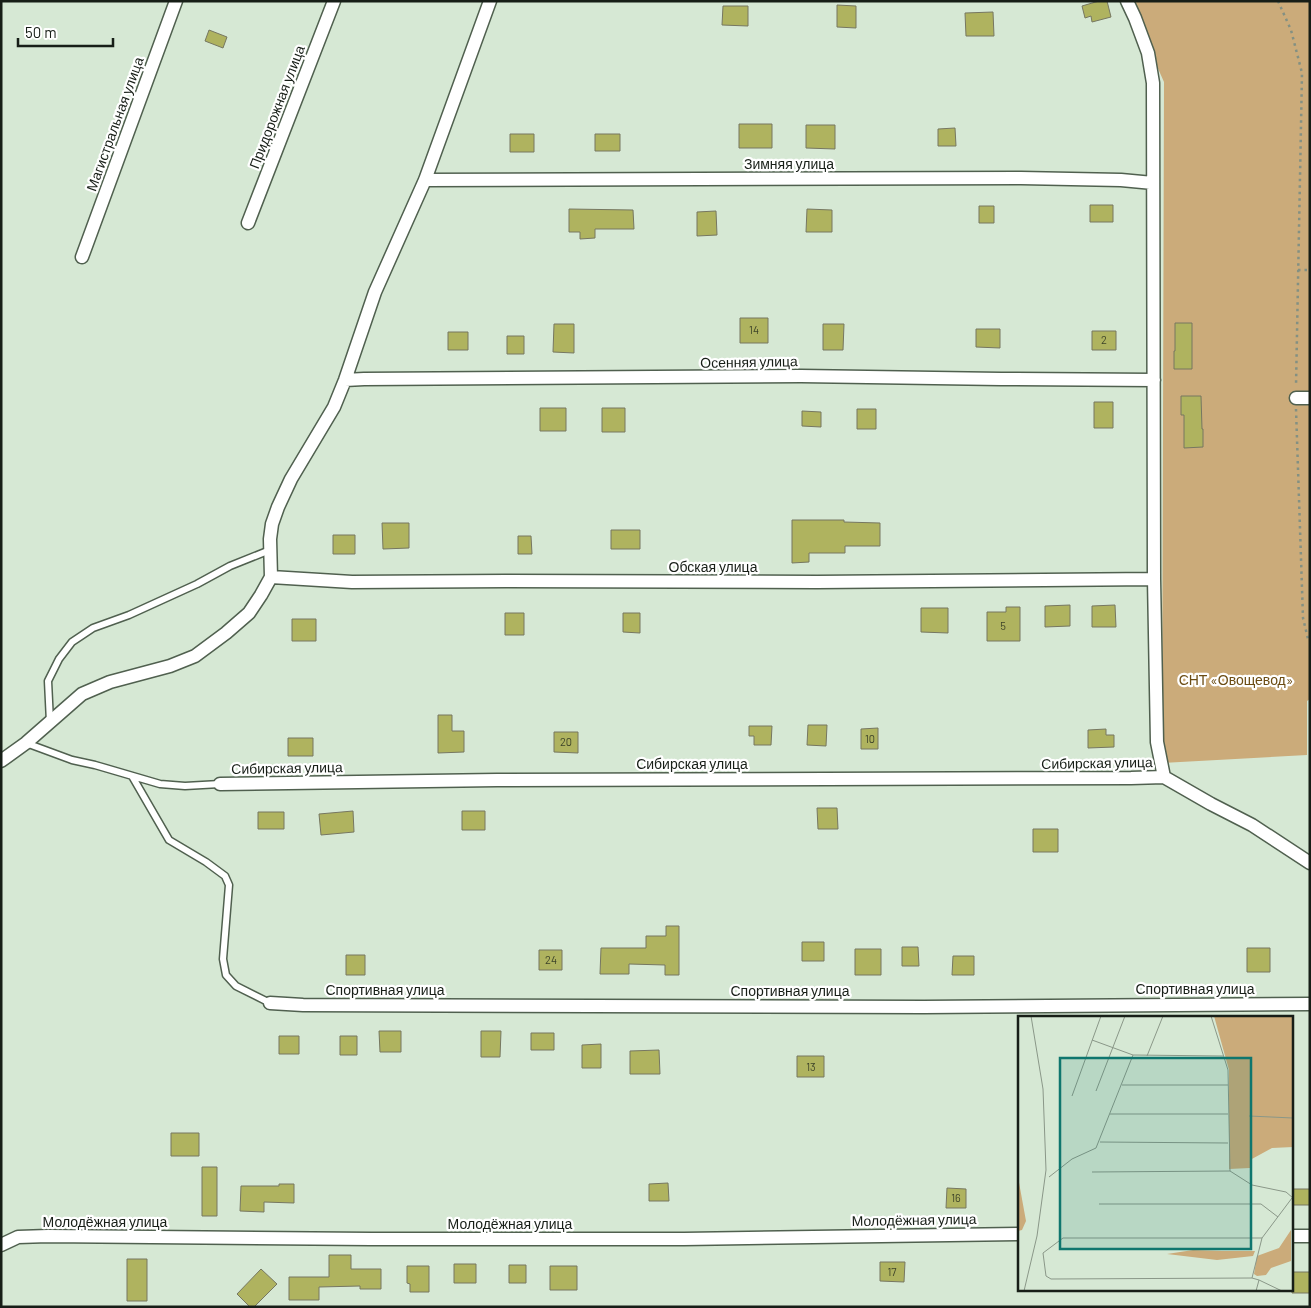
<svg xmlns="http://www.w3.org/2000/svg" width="1311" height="1308" font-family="Barlow,sans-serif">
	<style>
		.green { fill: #cbab7a }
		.building { fill: #afb35f; stroke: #767761 }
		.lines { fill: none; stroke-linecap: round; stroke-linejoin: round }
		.lane-casing { stroke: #50604f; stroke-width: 9 }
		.street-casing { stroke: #50604f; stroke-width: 15 }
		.path { stroke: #839082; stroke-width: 2.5; stroke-dasharray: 2.5 4; stroke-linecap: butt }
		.lane { stroke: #fff; stroke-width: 6 }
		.street { stroke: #fff; stroke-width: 12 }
		.labels { text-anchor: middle; stroke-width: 4.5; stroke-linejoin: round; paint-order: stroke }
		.number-label { font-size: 11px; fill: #3d4329 }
		.street-label { font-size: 14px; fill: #171e17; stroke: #fff }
		.park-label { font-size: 14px; fill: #6b4c13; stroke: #fff }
		.inset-road { fill: none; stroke: #8a9788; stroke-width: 1 }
		.view { fill: #0f766e; fill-opacity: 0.15; stroke: #0f766e; stroke-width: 2.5 }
		.inset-edge { fill: none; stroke: #171e17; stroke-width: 2.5 }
	</style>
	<rect width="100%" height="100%" fill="#d6e8d4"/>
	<path class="green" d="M1128,1H1310V699L1307,701V755L1162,763L1164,82Z"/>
	<path class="building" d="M1099,1H1107L1111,17L1092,22L1091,16L1085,18L1082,6Z
		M837,5L856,6V28L837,27Z
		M723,6H748V26L722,25Z
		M993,12L994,36H966L965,13Z
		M209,30L227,37L223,48L205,41Z
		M739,124H772V148H739Z
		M806,125H835V149L806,148Z
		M955,128L956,146H938V129Z
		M510,134H534V152H510Z
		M595,134H620V151H595Z
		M1090,205H1113V222H1090Z
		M979,206H994V223H979Z
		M569,209L633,210L634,229H595V238L580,239V232H569Z
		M807,209L832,210V232H806Z
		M716,211L717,235L697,236V212Z
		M740,318H768V343H740Z
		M1175,323H1192V369H1174V351H1175Z
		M554,324H574V353L553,352Z
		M823,324H844L843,350H823Z
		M976,329H1000V348L976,347Z
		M1092,331H1116V350H1092Z
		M448,332H468V350H448Z
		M507,336H524V354H507Z
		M1181,396H1201L1202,429H1203V447L1184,448V415H1181Z
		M1094,402H1113V428H1094Z
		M540,408H566V431H540Z
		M602,408H625V432H602Z
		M857,409H876V429H857Z
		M802,411L821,412V427L802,426Z
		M792,520H844V522L880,523V546H845V553H809V562L792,563Z
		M382,523H409V548L383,549Z
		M611,530H640V549H611Z
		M333,535H355V554H333Z
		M518,536H531L532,554H518Z
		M1070,605V626L1045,627V606Z
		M1115,605L1116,627H1092V606Z
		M1006,607H1020V641H987V612H1006Z
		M921,608H948V633L921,632Z
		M505,613H524V635H505Z
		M623,613H640V633L623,632Z
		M292,619H316V641H292Z
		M438,715H452V731H464V752L438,753Z
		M808,725H827L826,746L807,745Z
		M749,726H772L771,745H754V736H749Z
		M878,728V749H861V729Z
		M1106,729V735H1114V747L1088,748V730Z
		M554,732H578V753L554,752Z
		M288,738H313V756H288Z
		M817,808H837L838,829H818Z
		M353,811L354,832L321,835L319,814Z
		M462,811H485V830H462Z
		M258,812H284V829H258Z
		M1033,829H1058V852H1033Z
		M666,926H679V975H665V965L629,964V974H600L601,948H646V936H666Z
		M802,942H824V961H802Z
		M902,947H918L919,966H902Z
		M1247,948H1270V972H1247Z
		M855,949H881V975H855Z
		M539,950H562V970H539Z
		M346,955H365V975H346Z
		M953,956H974V975H952Z
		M379,1031H401V1052H380Z
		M481,1031H501L500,1057H481Z
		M531,1033H554V1050H531Z
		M279,1036H299V1054H279Z
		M340,1036H357V1055H340Z
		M601,1044V1068H582V1045Z
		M659,1050L660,1074H630V1051Z
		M797,1056H824V1077H797Z
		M171,1133H199V1156H171Z
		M202,1167H217V1216H202Z
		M668,1183L669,1201H649V1184Z
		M279,1184H294V1203L264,1202V1212L240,1211L241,1186H279Z
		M947,1188L966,1189V1208H946Z
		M1292,1189H1310V1205H1292Z
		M329,1255H351V1269H381V1289H360V1286L319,1287V1300H289V1277H329Z
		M127,1259H147V1301H127Z
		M880,1262H905L904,1282L880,1281Z
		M454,1264H476V1283H454Z
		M509,1265H526V1283H509Z
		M407,1266H429V1292H410V1284L407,1283Z
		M550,1266H577V1290H550Z
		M261,1269L277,1284L254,1307H250L237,1294Z
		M1292,1272H1310V1293H1292Z"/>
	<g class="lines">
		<defs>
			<path id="lane" d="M50,722L48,681L59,659L72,642L93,628L129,615L197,584L230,566L270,550
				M26,743L72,760L95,765L160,784L185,786L220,784
				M132,776L169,840L206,862L225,876L229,885L223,959L226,975L236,986L270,1003"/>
			<path id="street" d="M1127,1L1135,18L1148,53L1153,83L1154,579L1157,742L1164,777L1211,804L1252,825L1310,863
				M425,180L1021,178L1121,180L1153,183
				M248,223L334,1
				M82,257L176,1
				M345,380L364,379L801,376L1001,379L1154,380
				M1296,398H1310
				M271,577L352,582L506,581L817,582L1154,579
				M1,761L26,743L82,694L110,682L170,666L195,656L226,633L249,613L261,595L271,577L270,539L272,524L278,507L291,479L334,407L345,380L375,292L425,180L490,1
				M220,784L497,780L1131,778L1164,777
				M270,1003L303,1005L924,1007L1310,1004
				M1292,1236H1310
				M1,1245L18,1237L48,1236L371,1239H684L1020,1234"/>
		</defs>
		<use href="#lane" class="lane-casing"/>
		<use href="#street" class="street-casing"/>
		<path class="path" d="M1278,1L1291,30L1302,73L1296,386
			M1298,270H1310
			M1296,409L1303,618L1308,639L1310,641"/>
		<use href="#lane" class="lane"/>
		<use href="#street" class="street"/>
	</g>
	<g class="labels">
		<g class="number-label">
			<text x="754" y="334">14</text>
			<text x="1104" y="344">2</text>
			<text x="1003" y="630">5</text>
			<text x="870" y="743">10</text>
			<text x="566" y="746">20</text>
			<text x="551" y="964">24</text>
			<text x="811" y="1071">13</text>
			<text x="956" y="1202">16</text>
			<text x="892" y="1276">17</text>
		</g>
		<g class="street-label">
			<text transform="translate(277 107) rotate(-69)" y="5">Придорожная улица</text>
			<text transform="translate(115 124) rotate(-70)" y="5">Магистральная улица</text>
			<text x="789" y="169">Зимняя улица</text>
			<text transform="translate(749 362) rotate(-1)" y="5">Осенняя улица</text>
			<text x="713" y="572">Обская улица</text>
			<text transform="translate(1097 763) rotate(-1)" y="5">Сибирская улица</text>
			<text x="692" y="769">Сибирская улица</text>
			<text transform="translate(287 768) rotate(-1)" y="5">Сибирская улица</text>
			<text x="1195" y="994">Спортивная улица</text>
			<text x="385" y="995">Спортивная улица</text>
			<text x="790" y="996">Спортивная улица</text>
			<text transform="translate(914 1220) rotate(-1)" y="5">Молодёжная улица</text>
			<text x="105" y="1227">Молодёжная улица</text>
			<text x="510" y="1229">Молодёжная улица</text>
		</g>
		<g class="park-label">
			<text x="1236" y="685">СНТ «Овощевод»</text>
		</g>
	</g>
	<g transform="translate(1018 1016)">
		<rect width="275" height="275" fill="#d6e8d4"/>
		<path d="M196,0H275V131L254,132L232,144V152L211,153V54ZM0,161L8,205L4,214L0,215ZM273,214V245L253,252L248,259L239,260L236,258L239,240L261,232ZM175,234L204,235H237L235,240L199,244L149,238Z" fill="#cbab7a"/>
		<path class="inset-road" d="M193,0L210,54L212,155L234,169L268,176L275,182M74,24L115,39L205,40M129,40L145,0M104,69H210M78,75L107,0M54,80L83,0M92,98H210M231,100L275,102M82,126L210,127M74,156L212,155M31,161L54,143L78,132L115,39M81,188H243L260,201M25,237L28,260L33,263L234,262M25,237L45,222H244M234,262L244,222L274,182M234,262L241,264L238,275M241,264L264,275M6,275L19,220L28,154L25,73L13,0"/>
		<path class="view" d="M42,42H233V233H42Z"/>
		<rect width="275" height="275" class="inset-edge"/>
	</g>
	<rect width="1311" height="1308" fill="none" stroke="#171e17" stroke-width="5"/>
	<path d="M18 38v8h95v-8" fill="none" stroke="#171e17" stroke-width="2.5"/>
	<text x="25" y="38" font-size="15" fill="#171e17" stroke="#ffffff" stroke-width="4" paint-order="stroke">50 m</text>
</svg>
